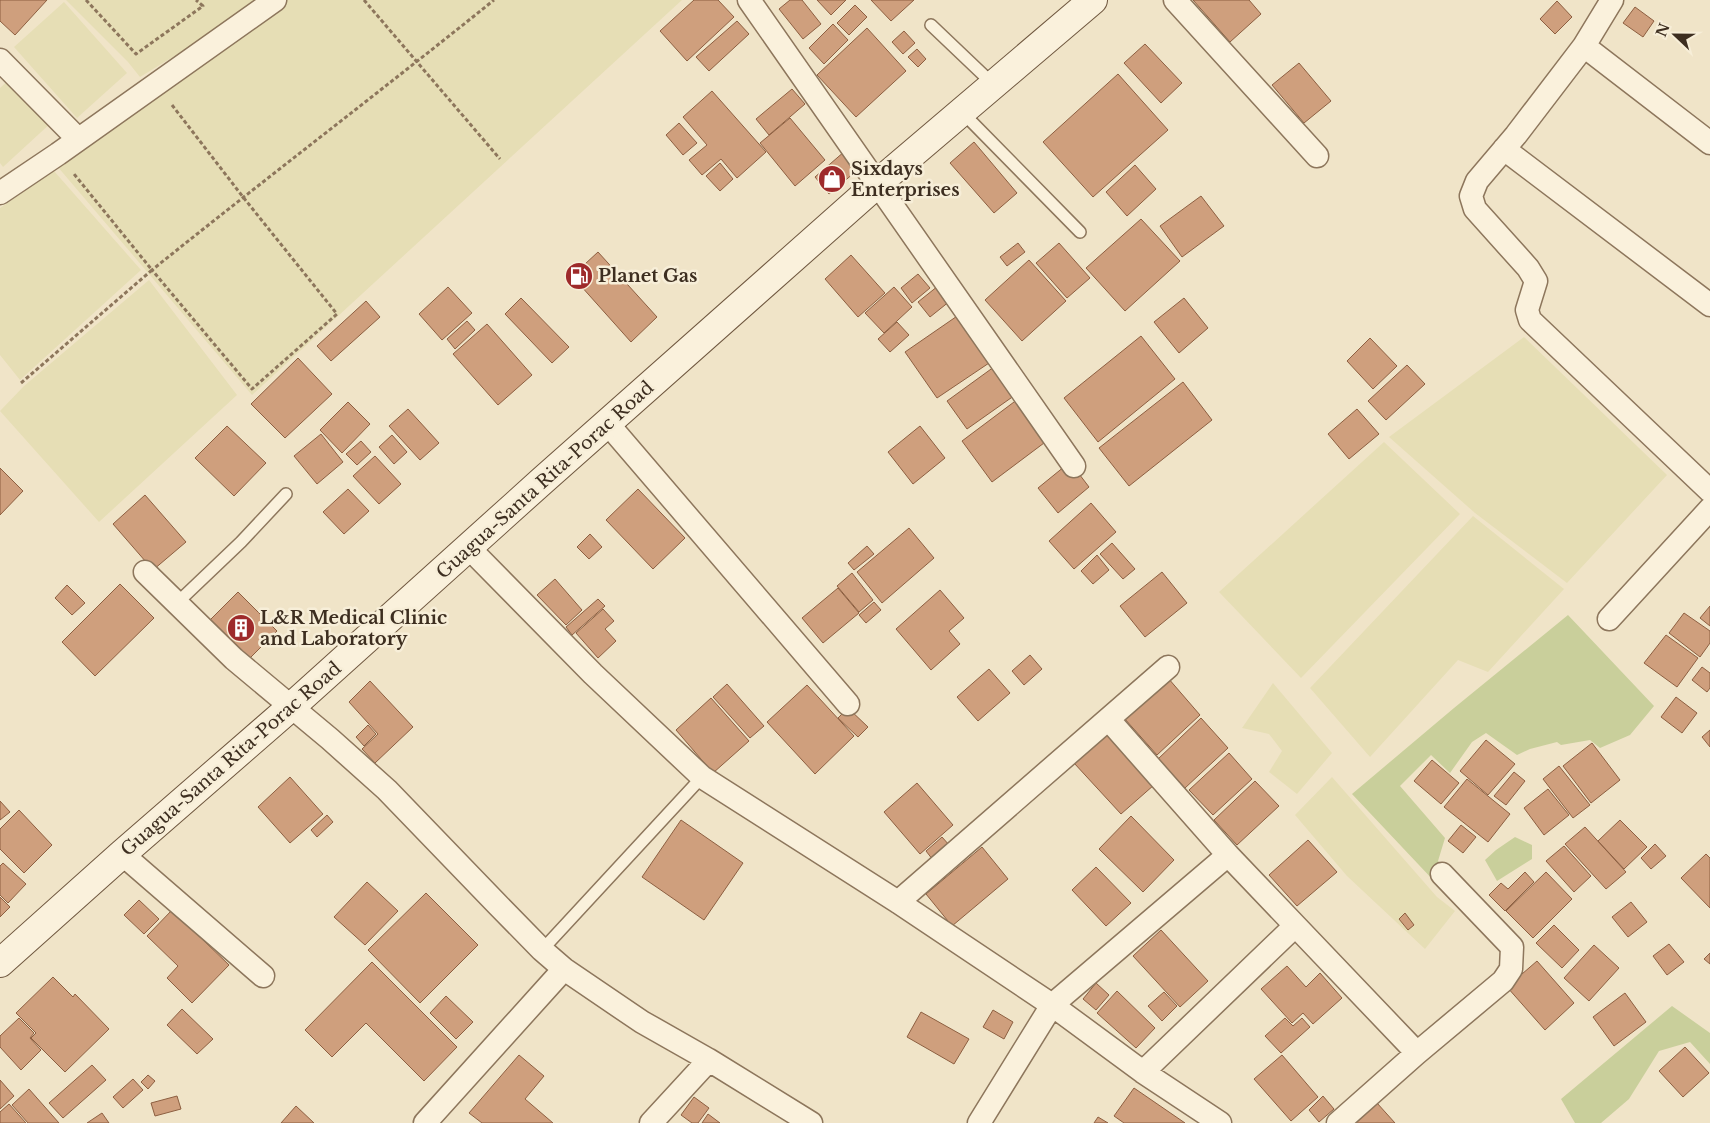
<svg xmlns="http://www.w3.org/2000/svg" width="1710" height="1123" font-family="'Libre Baskerville',serif">
	<style>
		.farmland { fill: #e6deb5 }
		.green { fill: #c9cf9b }
		.building { fill: #cf9f7d; stroke: #8d5f41 }
		.lines { fill: none; stroke-linecap: round; stroke-linejoin: round }
		.service-casing { stroke: #8d765c; stroke-width: 14 }
		.minor-casing { stroke: #8d765c; stroke-width: 25 }
		.secondary-casing { stroke: #6f573f; stroke-width: 30 }
		.path { stroke: #8d765c; stroke-width: 3; stroke-dasharray: 4 2.5; stroke-linecap: butt }
		.service { stroke: #faf1dc; stroke-width: 11 }
		.minor { stroke: #faf1dc; stroke-width: 22 }
		.secondary { stroke: #faf1dc; stroke-width: 28 }
		.labels { text-anchor: middle; stroke-width: 5; stroke-linejoin: round; paint-order: stroke }
		.poi-label { font-size: 18px; font-weight: bold; fill: #3d2e20; stroke: #f7eed8; text-anchor: start }
		.street-label { font-size: 18px; fill: #3d2e20; stroke: #f7eed8 }
	</style>
	<rect width="100%" height="100%" fill="#f0e4c8"/>
	<path class="farmland" d="M66,0H266L140,77L128,62Z
		M285,0H682L252,395L57,166Z
		M64,2L127,73L77,118L14,47Z
		M11,78L52,122L3,167L0,163V88Z
		M54,171L141,270L20,380L0,355V208Z
		M149,280L237,395L99,522L0,411L24,386Z
		M1524,337L1667,475L1567,583L1475,513L1389,437Z
		M1384,442L1460,514L1301,678L1219,592Z
		M1473,516L1564,589L1488,672L1458,660L1370,757L1310,688Z
		M1273,683L1332,753L1297,794L1269,772L1282,751L1269,734L1242,728Z
		M1332,777L1437,897L1455,911L1425,949L1347,876L1295,815Z"/>
	<path class="green" d="M1568,615L1654,706L1630,735L1600,748L1590,740L1561,745L1557,742L1530,749L1517,755L1486,733L1472,742L1450,773L1431,755L1400,786L1445,838L1438,861L1445,867L1435,882L1352,794L1454,708Z
		M1515,837L1532,845V859L1497,881L1485,860L1496,850Z
		M1672,1006L1710,1033V1064L1690,1042L1659,1051L1629,1099L1601,1123H1575L1561,1099Z"/>
	<path class="building" d="M0,0H47L15,35L0,21Z
		M694,0H718L734,17L687,61L660,31Z
		M790,0H802L821,24L803,39L779,9Z
		M817,0H846L831,15Z
		M871,0H914L891,21Z
		M1193,0H1249L1261,14L1230,42Z
		M1557,1L1572,17L1555,34L1540,19Z
		M855,5L867,17L849,35L837,23Z
		M1635,7L1654,21L1643,37L1623,23Z
		M737,21L749,34L709,71L696,57Z
		M833,24L848,40L824,64L809,48Z
		M867,28L906,71L856,117L817,75Z
		M904,31L915,43L903,54L892,42Z
		M1145,44L1182,83L1161,103L1124,63Z
		M917,49L926,59L918,67L908,57Z
		M1299,63L1331,101L1304,123L1272,85Z
		M1118,74L1168,130L1093,197L1043,142Z
		M792,89L805,104L769,135L756,119Z
		M712,91L766,152L737,178L721,159L702,175L689,160L707,145L683,117Z
		M790,118L825,160L795,186L760,143Z
		M679,123L697,143L683,155L666,135Z
		M974,142L1017,193L994,213L950,163Z
		M845,151L860,168L829,194L815,177Z
		M720,163L733,179L720,191L706,176Z
		M1135,165L1156,189L1127,216L1106,192Z
		M1201,196L1224,226L1182,257L1160,226Z
		M1141,219L1180,261L1125,311L1086,268Z
		M1018,243L1025,252L1007,266L1000,257Z
		M1059,243L1090,278L1067,298L1036,263Z
		M598,252L657,317L631,342L572,276Z
		M851,255L885,293L858,317L825,279Z
		M1029,260L1066,301L1022,341L985,300Z
		M918,274L930,288L912,303L901,288Z
		M938,286L950,301L930,317L918,302Z
		M448,287L472,313L442,340L419,314Z
		M894,287L912,307L884,333L865,313Z
		M521,298L569,347L552,363L505,314Z
		M1184,298L1208,328L1179,353L1154,322Z
		M366,301L380,317L331,361L317,346Z
		M963,312L995,359L937,398L905,352Z
		M467,321L475,330L455,349L447,339Z
		M897,322L909,335L890,352L878,339Z
		M487,324L532,375L498,405L453,354Z
		M1141,336L1175,379L1098,442L1064,398Z
		M1370,338L1397,366L1373,389L1347,361Z
		M298,358L332,394L285,438L251,404Z
		M998,364L1018,393L967,429L947,401Z
		M1407,365L1425,384L1386,420L1368,401Z
		M1183,382L1212,420L1129,486L1099,448Z
		M1022,396L1052,437L992,482L962,441Z
		M348,402L370,424L342,453L320,430Z
		M408,409L439,443L420,460L389,426Z
		M1357,409L1379,434L1349,459L1328,434Z
		M227,426L266,463L234,496L195,458Z
		M920,426L945,458L913,484L888,452Z
		M321,434L343,462L317,484L294,456Z
		M392,435L407,452L394,464L379,447Z
		M361,441L371,452L357,465L346,454Z
		M375,456L401,484L379,504L353,476Z
		M1070,462L1089,487L1058,513L1038,488Z
		M0,468L23,491L0,515Z
		M348,489L369,511L344,534L323,512Z
		M638,489L685,538L653,569L606,520Z
		M145,495L186,542L153,570L113,524Z
		M1091,503L1116,532L1074,569L1049,541Z
		M909,528L934,558L882,603L857,572Z
		M590,534L602,547L589,559L577,547Z
		M1112,543L1135,569L1123,579L1100,554Z
		M867,546L874,554L854,570L848,563Z
		M1097,555L1109,570L1093,584L1081,571Z
		M1162,572L1187,603L1145,637L1120,606Z
		M852,573L873,600L859,612L837,586Z
		M555,579L582,610L566,625L537,595Z
		M120,584L154,618L95,676L62,642Z
		M67,585L85,603L72,615L55,598Z
		M838,588L859,613L823,643L802,618Z
		M940,590L964,618L949,631L960,644L931,670L896,629Z
		M238,592L277,631L244,664L205,625Z
		M598,599L605,606L572,635L566,627Z
		M874,602L881,610L866,623L859,615Z
		M1710,606V626L1700,618Z
		M603,609L614,621L605,629L616,641L598,658L576,633Z
		M1684,613L1710,631V643L1700,657L1669,633Z
		M1666,635L1698,658L1677,687L1644,663Z
		M1030,655L1042,669L1024,685L1012,671Z
		M1702,667L1710,673V688L1707,692L1692,680Z
		M989,669L1010,693L978,721L957,697Z
		M1168,678L1200,715L1157,755L1124,718Z
		M370,681L413,727L375,763L362,749L378,734L349,702Z
		M727,684L764,726L750,738L713,697Z
		M807,685L854,736L815,774L767,722Z
		M1676,697L1697,713L1682,733L1661,717Z
		M711,698L749,741L713,773L676,730Z
		M848,708L868,727L858,737L838,718Z
		M1201,718L1228,748L1185,788L1158,759Z
		M368,725L376,734L364,746L356,737Z
		M1710,730V747L1702,737Z
		M1107,733L1154,785L1121,814L1074,763Z
		M1486,740L1515,764L1488,795L1460,771Z
		M1592,743L1620,780L1591,803L1563,766Z
		M1229,753L1252,779L1213,815L1189,790Z
		M1432,760L1459,783L1441,804L1414,781Z
		M1559,766L1590,805L1573,818L1543,779Z
		M1514,772L1525,781L1506,805L1494,796Z
		M290,777L323,814L290,843L258,807Z
		M1467,779L1510,814L1488,842L1444,807Z
		M1255,781L1279,806L1237,845L1214,820Z
		M917,783L953,825L920,854L884,812Z
		M1548,789L1569,815L1544,835L1524,808Z
		M0,801L10,812L0,820Z
		M19,810L52,845L24,873L0,849V829Z
		M327,815L333,822L317,837L311,830Z
		M1131,816L1174,860L1143,892L1099,849Z
		M681,820L743,863L704,920L642,877Z
		M1620,820L1647,847L1624,869L1598,841Z
		M1461,825L1476,837L1463,853L1448,841Z
		M1585,827L1626,872L1606,889L1565,844Z
		M942,837L950,846L933,860L926,851Z
		M1308,840L1337,872L1297,906L1269,875Z
		M1655,844L1666,856L1651,869L1641,858Z
		M1564,846L1591,876L1574,892L1546,861Z
		M982,847L1008,879L952,926L926,894Z
		M1706,854L1710,858V908L1681,878Z
		M3,863L26,884L8,903L0,895V866Z
		M1096,867L1131,903L1106,926L1072,890Z
		M1525,872L1534,882L1505,911L1489,895L1501,883L1508,889Z
		M1546,872L1572,899L1533,938L1506,911Z
		M367,882L398,911L365,945L334,917Z
		M426,893L478,945L420,1003L368,950Z
		M0,897L10,907L0,917Z
		M139,900L159,919L144,934L124,915Z
		M1631,902L1647,922L1628,937L1612,917Z
		M172,910L229,965L192,1003L167,978L178,966L147,936Z
		M1405,913L1414,925L1408,930L1399,919Z
		M1554,925L1579,950L1562,968L1536,943Z
		M1161,930L1208,981L1180,1007L1133,956Z
		M1669,944L1684,962L1667,975L1653,956Z
		M1594,945L1619,968L1589,1001L1564,978Z
		M1710,953V964L1704,959Z
		M1537,961L1574,1003L1545,1030L1507,987Z
		M372,962L457,1047L424,1081L366,1023L332,1057L305,1030Z
		M1287,966L1306,987L1320,973L1342,998L1313,1024L1303,1013L1292,1023L1261,989Z
		M53,977L73,997L75,994L109,1029L65,1072L31,1038L36,1033L16,1013Z
		M1096,983L1109,995L1096,1010L1083,999Z
		M1117,991L1155,1028L1136,1048L1097,1013Z
		M1164,992L1177,1006L1162,1021L1148,1006Z
		M1625,993L1646,1022L1614,1046L1593,1017Z
		M446,996L473,1022L456,1039L430,1013Z
		M182,1009L213,1039L197,1054L167,1025Z
		M993,1010L1013,1022L1004,1039L983,1027Z
		M921,1012L969,1039L954,1064L907,1037Z
		M19,1018L34,1033L30,1038L41,1050L21,1070L0,1047V1036Z
		M1285,1018L1293,1026L1302,1018L1310,1027L1281,1053L1265,1036Z
		M1685,1047L1709,1073L1683,1097L1659,1071Z
		M519,1055L544,1076L525,1099L553,1123H482L469,1113Z
		M1282,1055L1318,1097L1291,1121L1254,1079Z
		M92,1065L106,1080L63,1118L49,1103Z
		M148,1075L155,1081L148,1089L141,1082Z
		M133,1079L143,1090L123,1108L113,1097Z
		M0,1080L14,1096L0,1109Z
		M1134,1088L1185,1123H1124L1114,1116Z
		M29,1089L59,1123H28L12,1105Z
		M177,1096L181,1109L155,1116L151,1103Z
		M1323,1096L1334,1109L1319,1122L1309,1110Z
		M694,1097L709,1108L698,1123H692L681,1115Z
		M1377,1103L1395,1123H1356Z
		M9,1104L26,1123H0V1112Z
		M296,1106L314,1123H281Z
		M102,1113L109,1123H87Z
		M708,1114L720,1123H702Z
		M1098,1117L1108,1123H1094Z"/>
	<g class="lines">
		<defs>
			<path id="service" d="M931,25L994,85
				M962,112L1080,232
				M177,603L241,542L286,494
				M542,950L702,777"/>
			<path id="minor" d="M749,0L1074,466
				M1175,0L1317,156
				M1612,0L1584,46L1516,135L1477,181L1471,196L1475,209L1528,268L1536,281L1527,310L1530,320L1710,491
				M1584,46L1710,143
				M0,60L78,139
				M1504,149L1710,305
				M0,193L58,154L275,0
				M608,424L848,704
				M469,548L593,674L702,777L898,902L1052,1005L1143,1072L1220,1123
				M145,572L234,659L330,739L387,790L497,904L542,950L564,969L642,1022L709,1060L811,1123
				M1609,619L1710,509
				M1109,720L1228,855L1417,1053
				M122,854L263,976
				M898,902L1168,667
				M1143,1072L1295,926
				M425,1123L564,969
				M651,1123L709,1060
				M979,1123L1052,1005L1228,855
				M1338,1123L1417,1053L1503,981L1511,969L1512,947L1442,874"/>
			<path id="secondary" d="M0,963L122,854L291,707L542,481L878,183L1093,0"/>
		</defs>
		<use href="#service" class="service-casing"/>
		<use href="#minor" class="minor-casing"/>
		<use href="#secondary" class="secondary-casing"/>
		<path class="path" d="M86,0L136,54L203,6L196,0
			M364,0L500,159
			M172,105L243,197L337,314L252,389L152,270C265,179 381,91 494,0
			M21,383L152,270L74,174"/>
		<use href="#service" class="service"/>
		<use href="#minor" class="minor"/>
		<use href="#secondary" class="secondary"/>
	</g>
	<defs>
		<symbol id="shop-disc" viewBox="-11 -11 22 22"><circle r="9.5" fill="#9e2a2b" stroke="#f7eed8"/><path d="M-5-2.5h2.3a2.7 3.5 0 0 1 5.4 0H5L5.5 6h-11ZM-1.5-2.5h3a1.5 2.3 0 0 0-3 0Z" fill="#fff"/></symbol>
		<symbol id="fuel-disc" viewBox="-11 -11 22 22"><circle r="9.5" fill="#9e2a2b" stroke="#f7eed8"/><path d="M-5.5-6h7V0h2V4h1.3V-2.5L3-4.5l.8-.8L6-3V5H2.5V1h-1V6h-7ZM-4.2-4.7v3.2H.2V-4.7Z" fill="#fff"/></symbol>
		<symbol id="building-disc" viewBox="-11 -11 22 22"><circle r="9.5" fill="#9e2a2b" stroke="#f7eed8"/><path d="M-4-6H4V6H1V3H-1V6H-4ZM-2.5-4.3h1.7v1.8h-1.7ZM.8-4.3h1.7v1.8H.8ZM-2.5-1h1.7V.8h-1.7ZM.8-1h1.7V.8H.8Z" fill="#fff"/></symbol>
	</defs>
	<g fill-rule="evenodd">
		<use href="#shop-disc" x="816" y="163" width="32" height="32"/>
		<use href="#fuel-disc" x="563" y="260" width="32" height="32"/>
		<use href="#building-disc" x="225" y="612" width="32" height="32"/>
	</g>
	<g class="labels">
		<g class="poi-label">
			<text x="851" y="175">Sixdays<tspan x="851" dy="21">Enterprises</tspan></text>
			<text x="598" y="282">Planet Gas</text>
			<text x="260" y="624">L&amp;R Medical Clinic<tspan x="260" dy="21">and Laboratory</tspan></text>
		</g>
		<g class="street-label">
			<text transform="translate(545 480) rotate(-42)" y="6">Guagua-Santa Rita-Porac Road</text>
			<text transform="translate(231 759) rotate(-41)" y="6">Guagua-Santa Rita-Porac Road</text>
		</g>
	</g>
	<g transform="translate(1675 35) rotate(292)" stroke="#f7eed8" stroke-width="4" paint-order="stroke">
	<path d="M0-4L9 19L0 12L-9 19Z" fill="#3d2e20"/>
	<text y="-8" font-size="14" font-weight="bold" text-anchor="middle" fill="#3d2e20">N</text>
	</g>
</svg>
